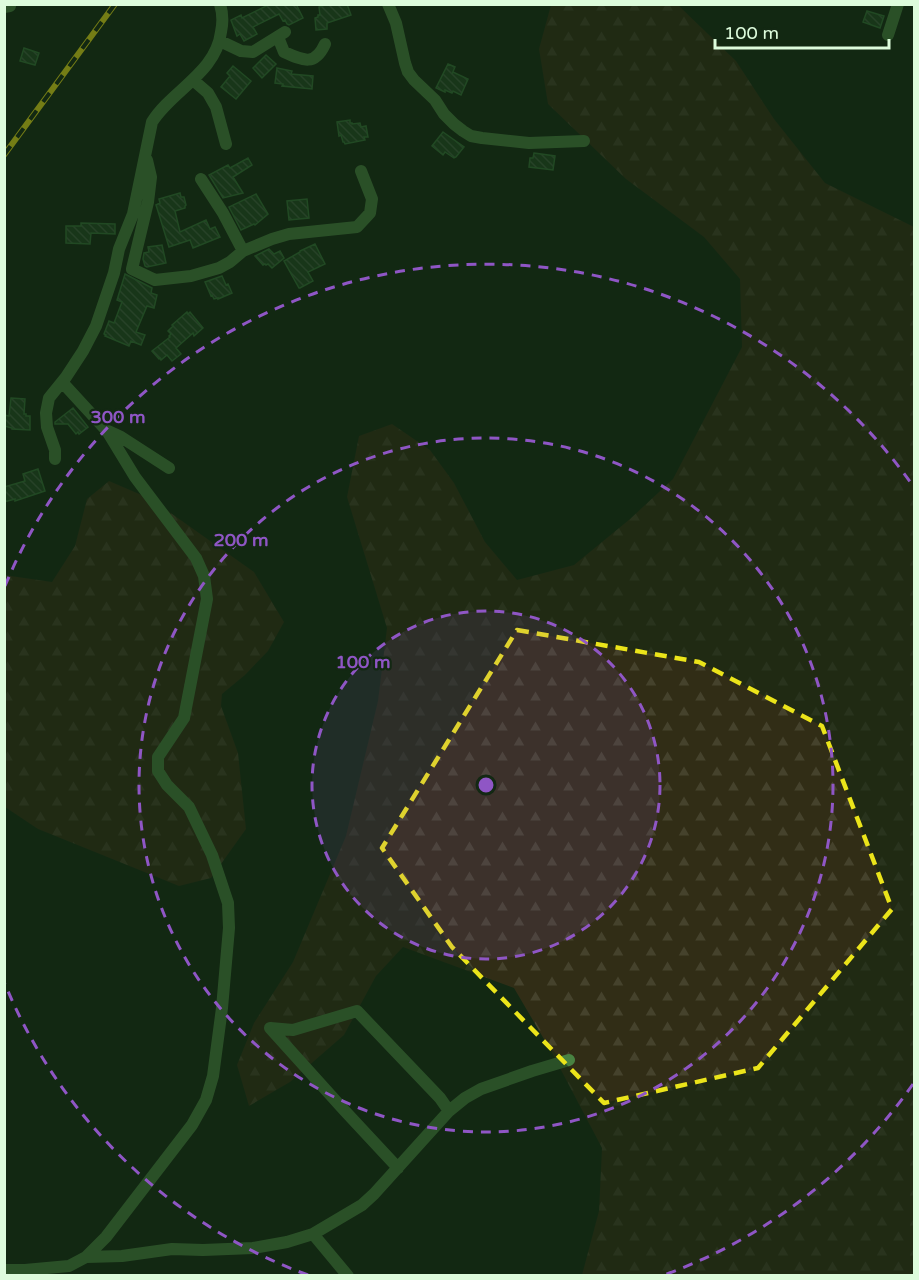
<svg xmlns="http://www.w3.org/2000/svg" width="919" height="1280" font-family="'Varela Round',sans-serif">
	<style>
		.forest { fill: url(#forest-firs) }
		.building { fill: url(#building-back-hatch); stroke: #347138; stroke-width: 1.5 }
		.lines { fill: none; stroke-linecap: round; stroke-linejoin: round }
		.street { stroke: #488242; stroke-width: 12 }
		.rail-casing { stroke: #ebe41a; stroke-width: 6 }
		.rail { stroke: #132813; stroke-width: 4; stroke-dasharray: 11; stroke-linecap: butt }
		.marked { fill: none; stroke: #ebe41a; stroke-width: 4.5; stroke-dasharray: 12 8; stroke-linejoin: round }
		.ring { fill: none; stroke: #8f56c5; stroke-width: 3; stroke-dasharray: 10 8 }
		.centre { fill: #8f56c5; stroke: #132813; stroke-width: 3 }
		.ring-label { font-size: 18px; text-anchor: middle; font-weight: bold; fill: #8f56c5; stroke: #132813; stroke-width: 4.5; stroke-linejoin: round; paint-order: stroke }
	</style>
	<defs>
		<pattern id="forest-firs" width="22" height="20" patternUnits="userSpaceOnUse" patternTransform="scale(1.5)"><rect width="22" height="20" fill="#312d16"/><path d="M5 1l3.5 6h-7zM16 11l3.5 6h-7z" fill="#45422c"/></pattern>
		<pattern id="building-back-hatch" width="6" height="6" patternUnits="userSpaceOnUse" patternTransform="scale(1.5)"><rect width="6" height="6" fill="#204723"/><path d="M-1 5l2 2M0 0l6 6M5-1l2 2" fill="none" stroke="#406242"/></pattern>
	</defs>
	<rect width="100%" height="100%" fill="#132813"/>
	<path class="forest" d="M551,5H678L736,61L774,119L825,183L914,227V1275H582L599,1211L602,1148L551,1051L514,988L403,947L376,976L344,1035L290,1082L249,1106L237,1065L254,1023L293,962L346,836L378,701L387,628L347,497L359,436L392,424L430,450L454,483L485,542L517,580L574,565L630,519L673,479L742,347L740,279L704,237L626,179L548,104L539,49Z
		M109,481L151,499L254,572L284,622L268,651L245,675L222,694L221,706L238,753L246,829L211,878L179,886L38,829L5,807L4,575L52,582L75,546L87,499Z"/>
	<path class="building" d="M270,4H296L303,18L289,25L287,24L285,20L283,21L279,14L253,27L257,34L244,41L240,34L237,36L231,20L241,15L242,18Z
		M328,4H347L351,15L327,23V29L316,30L315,18L318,17V15H320L319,7Z
		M867,11L884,16L880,28L863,22Z
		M24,48L39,53L35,65L20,61Z
		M266,55L276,64L262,78L253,68Z
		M448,64L455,67L452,74L453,72L468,79L461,95L453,91L452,93L445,90V92L436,88Z
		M233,66L251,81L236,99L221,87L230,76L227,73Z
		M277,68L292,71L291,74L313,76L312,89L282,86L283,84L275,83Z
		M350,120V123H352V124L360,123L361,127L366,126L368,137H364L365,140L345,144L344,142H343L341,135L339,136L337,122Z
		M443,132L464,147L456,157L454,158L445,152L443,155L432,146Z
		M534,153L555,156L553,170L529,167L530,158H533Z
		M248,158L252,165L233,177L243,193L223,198L209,175L228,165L230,168Z
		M180,193L181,197H184L186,205L185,206V208L175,211L180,232L206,220L210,229L215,227L220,237L193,248L190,240L169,247L156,205L160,203L159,199Z
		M256,194L268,214L255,225L254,224L241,230L229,207Z
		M307,199L309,218L289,220L287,201Z
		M81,223L115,224V234L91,233L90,244L66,243V226H81Z
		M315,244L325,264L308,272L313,281L300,288H299L284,261L300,252V251Z
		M162,245L166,263L147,267L145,266L143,259L144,253L149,252L148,247Z
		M269,249L274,254L280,251L284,258L272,268L268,264L266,265L265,264L263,265L255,256Z
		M125,274L152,288L151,293L157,295L154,308L147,306L136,332L145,335L141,345L131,341L129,346L105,336L106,335L104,334L109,321L114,323L122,302L117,300Z
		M222,276L226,285L228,284L232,293L218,299V298L214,299L212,295L211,296L205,282Z
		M187,312L188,314L190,312L203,328L194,336L193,333L176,348L181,354L172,361L167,355L161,360L160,358L159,359L152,351L170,337L169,336L171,334L168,331L173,326L172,325Z
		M11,398L25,399L24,414H26V416H30V430L12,429V428L4,426V415L9,416Z
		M73,408L88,427L79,434L78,432L76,434L68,424H55V422Z
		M38,469L45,491L15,501V499L4,502V487L25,481L23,474Z"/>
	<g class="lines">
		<path class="street" d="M388,4L396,23L405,63L408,72L414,80L435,100L444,114L454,124L463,131L471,136L482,138L529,143L584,141
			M4,7L10,6
			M888,35L898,4
			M278,37L284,52C304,61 315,66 325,44
			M220,41L241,51L253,52L285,32
			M193,80L208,93L216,107L226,144
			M147,160L151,177L148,202L132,269L155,280L191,276L219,268L230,262L243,251L272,239L289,234L357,227L370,213L372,199L361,171
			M201,179L223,213L243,251
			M108,431L121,437L169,468
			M55,459V450L47,427L46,413L49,398L66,377L83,351L96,326L114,273L119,249L133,214L152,122C172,90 216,73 221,32C223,23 223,14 220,4
			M398,1168L344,1110L270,1028L293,1030L357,1011L440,1098L449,1111
			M313,1234L348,1276
			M86,1257L122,1256L172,1249L203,1250L253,1248L287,1242L313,1234L362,1205L374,1194L449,1111L465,1098L481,1089L532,1071L569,1060
			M4,1270H25L69,1266L86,1257L106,1237L192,1125L206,1100L213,1076L222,1008L229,928L228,903L212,855L189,807L167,785L158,771V757L184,718L207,599L204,576L196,558L135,477L107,431L62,382"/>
		<defs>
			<path id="rail" d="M4,155L115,4"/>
		</defs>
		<use href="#rail" class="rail-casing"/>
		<use href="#rail" class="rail"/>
	</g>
	<path d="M0 0H919V1280H0ZM517,630L699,662L822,726L892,909L758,1068L604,1103L452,947L382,848Z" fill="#132813" fill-opacity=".55" fill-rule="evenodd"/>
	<path class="marked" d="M517,630L699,662L822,726L892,909L758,1068L604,1103L452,947L382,848Z"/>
	<circle cx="486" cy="785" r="174" fill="#8f56c5" fill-opacity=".12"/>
	<g class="ring">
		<circle cx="486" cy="785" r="174"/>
		<circle cx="486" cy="785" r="347"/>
		<path d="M913 1084A521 521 0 0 1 664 1275M308 1275A521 521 0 0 1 5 984M5 586A521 521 0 0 1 913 486"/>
	</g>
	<circle cx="486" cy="785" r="9" class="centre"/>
	<g class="ring-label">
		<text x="118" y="423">300 m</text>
		<text x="241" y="546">200 m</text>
		<text x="363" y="668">100 m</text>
	</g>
	<rect width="919" height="1280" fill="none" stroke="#ddfcdc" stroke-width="12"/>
	<path d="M715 39v9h174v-9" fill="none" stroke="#ddfcdc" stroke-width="3"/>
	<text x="724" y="39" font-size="18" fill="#ddfcdc" stroke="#132813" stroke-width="4.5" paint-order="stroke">100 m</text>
</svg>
